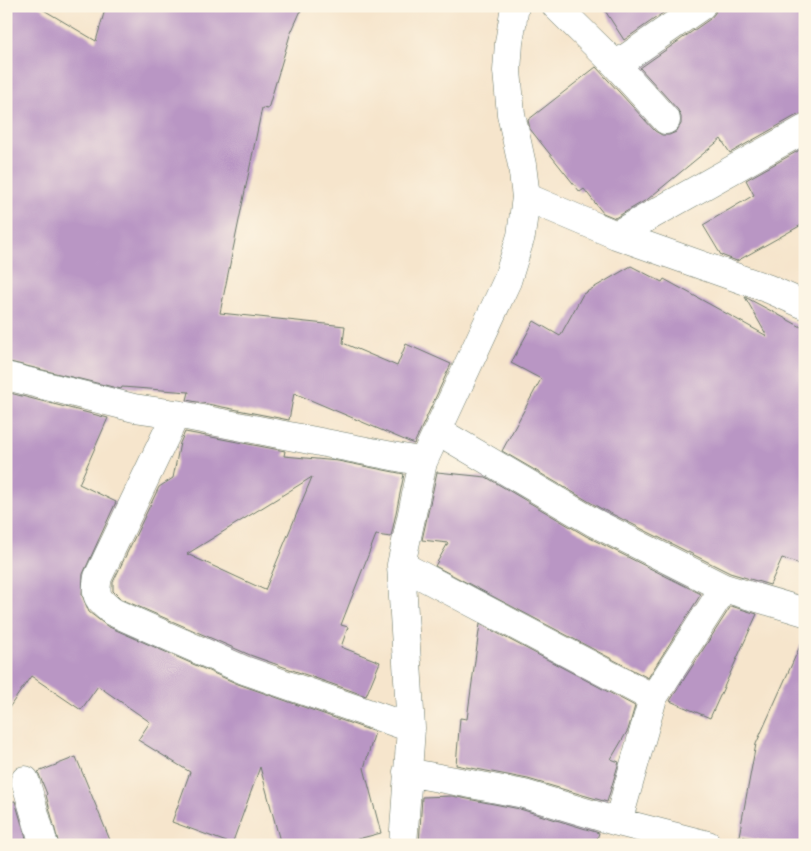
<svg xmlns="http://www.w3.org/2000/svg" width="811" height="851" font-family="'Playpen Sans',sans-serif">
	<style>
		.building { fill: #b996c4; fill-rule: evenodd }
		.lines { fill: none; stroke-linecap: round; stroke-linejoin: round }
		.minor-casing { stroke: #6a7869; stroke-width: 29 }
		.minor { stroke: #fff; stroke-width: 28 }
	</style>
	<rect width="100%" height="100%" fill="#fcf5e5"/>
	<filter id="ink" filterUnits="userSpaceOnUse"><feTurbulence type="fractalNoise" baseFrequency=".02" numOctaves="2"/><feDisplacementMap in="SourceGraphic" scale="10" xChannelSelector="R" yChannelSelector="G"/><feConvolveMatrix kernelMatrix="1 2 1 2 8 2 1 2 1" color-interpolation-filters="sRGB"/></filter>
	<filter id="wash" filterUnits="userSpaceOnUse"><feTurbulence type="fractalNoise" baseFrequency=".0096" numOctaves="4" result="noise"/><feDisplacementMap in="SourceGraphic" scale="20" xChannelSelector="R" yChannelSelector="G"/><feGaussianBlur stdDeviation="1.12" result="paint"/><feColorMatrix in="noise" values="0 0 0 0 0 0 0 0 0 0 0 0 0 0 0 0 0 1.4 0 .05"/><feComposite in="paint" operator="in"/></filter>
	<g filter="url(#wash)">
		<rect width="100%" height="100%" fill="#f6e5cc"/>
		<g id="blocks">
			<path class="building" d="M6,6H37L96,41L106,6H303L290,35L268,109L262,108L220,313L345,326L343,343L397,366L406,344L451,364L414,444L294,393L289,420L187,400L189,392L122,387L121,389L6,361Z
				M602,6H673L624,40Z
				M716,6H805V113L797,115L730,153L721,139L648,199L615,218L603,213L584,189L580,192L530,129L528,120L596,67L655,131L662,135H669L676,132L681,124V117L678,110L640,68L710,19L715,13Z
				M805,147V223L737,261L721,255L703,225L754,195L746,180Z
				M631,266L662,282L664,279L767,336L745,297L805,329V566L782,558L770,585L730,573L600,508L502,451L541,379L511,363L534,321L560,336L583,294Z
				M6,392L108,418L79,484L116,502L83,574L82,595L89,612L107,626L238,684L375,732L364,768L381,833L335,845H281L260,767L232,844L172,822L190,772L138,740L150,722L98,686L81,710L31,676L6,712Z
				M185,432L285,451L284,456L338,461L404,474L391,537L376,535L341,625L348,627L341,647L380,662L366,696L250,655L121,599L113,591V582L159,487L173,478L180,443ZM312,477L265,590L187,554Z
				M437,472L486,477L586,536L701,594L648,678L435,566L448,543L422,540Z
				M731,606L757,614L710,718L670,701Z
				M480,624L635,706L628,730L611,759L619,762L607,802L528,779L456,765L460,718L467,719Z
				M805,635V845H787L739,836L756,744Z
				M76,757L112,845H59L46,795L47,794L38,772Z
				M452,796L520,809L599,833L595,845H419L422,797Z
				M15,801L28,845H6V802Z"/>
		</g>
	</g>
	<g filter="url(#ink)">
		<use href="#blocks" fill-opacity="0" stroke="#6a7869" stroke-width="1"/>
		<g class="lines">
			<defs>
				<path id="minor" d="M556,6L616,65L666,120
					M616,65L701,6
					M526,197L616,235L769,289L805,305
					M616,235L805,129
					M6,376L134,408L176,414L423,462
					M176,414L98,577C94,597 98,600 113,612L244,670L411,728
					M438,431L593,522L724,588L805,612
					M401,565L653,698
					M407,772L524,794L618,822L708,845
					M25,780L44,845
					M618,822L653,698L724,588
					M403,845L411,728L401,565L423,462L507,281L521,236L526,197L522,165L511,114L507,71L509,43L515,6"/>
			</defs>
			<use href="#minor" class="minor-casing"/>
			<use href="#minor" class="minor"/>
		</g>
	</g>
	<rect width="811" height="851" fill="none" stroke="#fcf5e5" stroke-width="25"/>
</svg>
